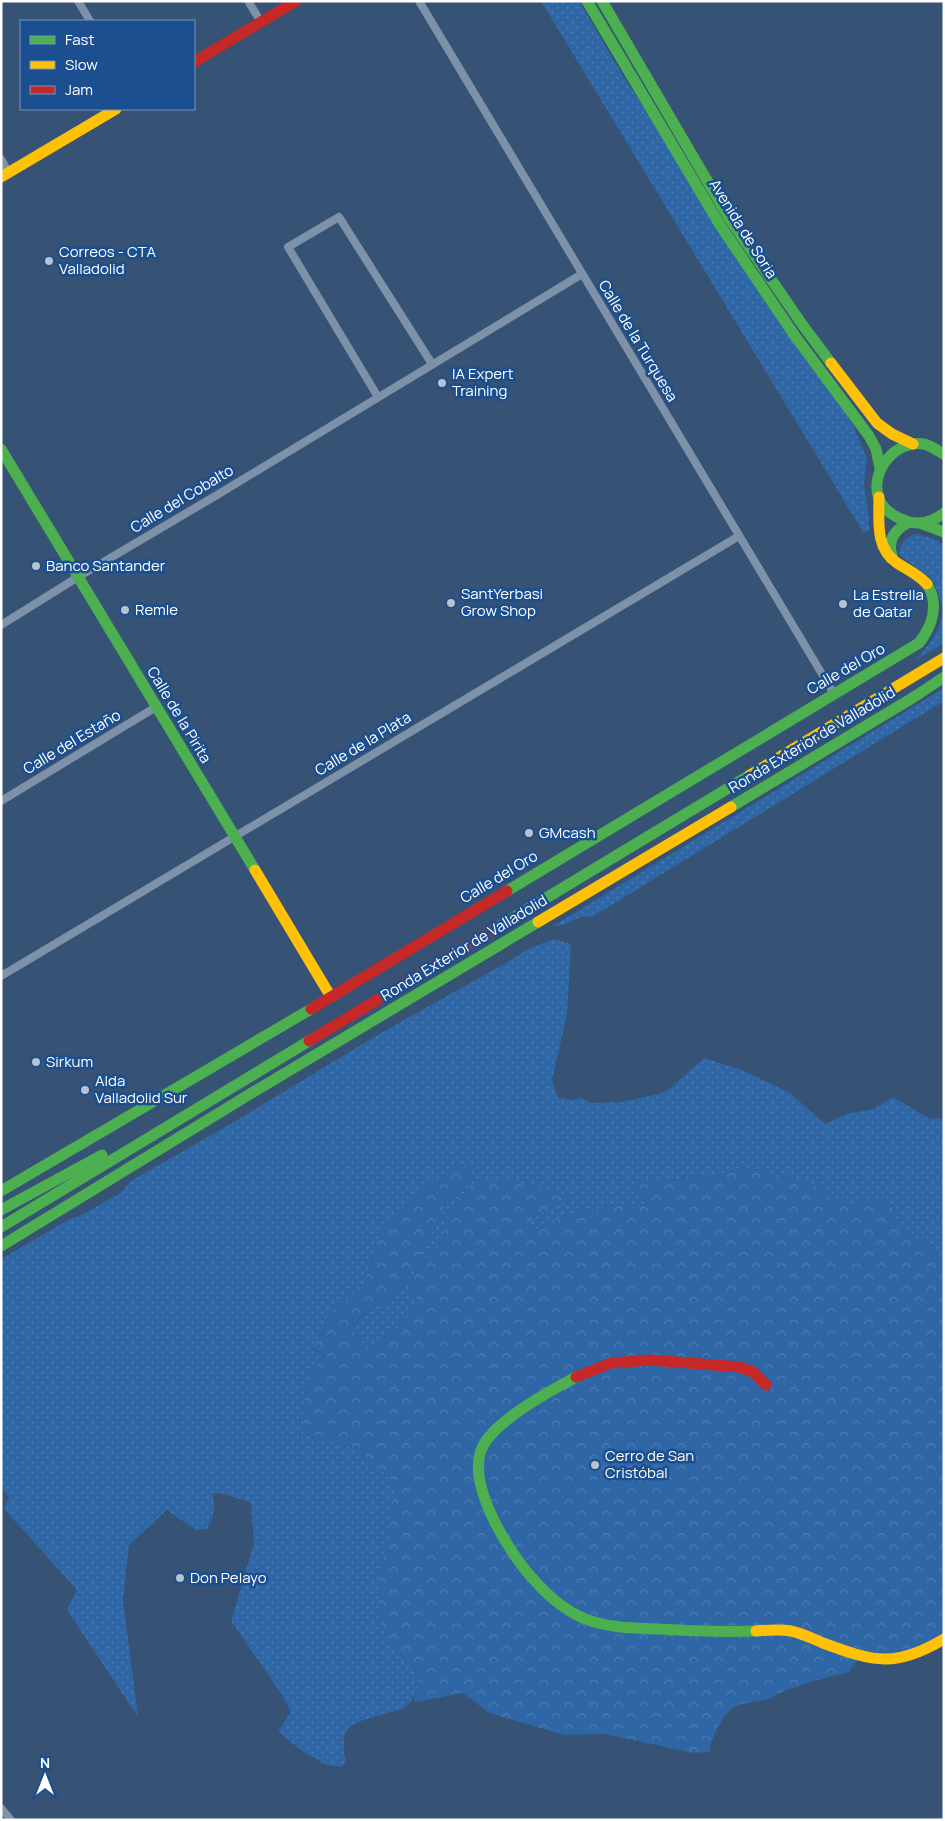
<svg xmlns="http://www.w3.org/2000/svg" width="945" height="1821" font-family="Manrope,sans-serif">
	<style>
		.green { fill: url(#green-dots) }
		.forest { fill: url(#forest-crowns) }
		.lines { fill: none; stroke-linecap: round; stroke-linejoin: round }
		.street { stroke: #7d92a8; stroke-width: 8 }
		.fast { stroke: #4caf50; stroke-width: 11 }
		.slow { stroke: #ffc107; stroke-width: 11 }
		.jam { stroke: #c62828; stroke-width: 11 }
		.poi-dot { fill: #b9c2ce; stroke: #1b4f8f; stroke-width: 2 }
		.labels { text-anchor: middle; stroke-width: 5; stroke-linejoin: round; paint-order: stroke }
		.street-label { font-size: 15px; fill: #fff; stroke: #1b4f8f }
		.poi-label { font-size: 15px; fill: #fff; stroke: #1b4f8f; text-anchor: start }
	</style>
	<defs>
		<pattern id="green-dots" width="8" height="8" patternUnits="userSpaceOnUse" patternTransform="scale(1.25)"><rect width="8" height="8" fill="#2f66a5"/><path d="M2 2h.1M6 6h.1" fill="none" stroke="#4e7db2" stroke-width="1.8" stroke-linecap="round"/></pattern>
		<pattern id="forest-crowns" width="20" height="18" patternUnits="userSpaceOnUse" patternTransform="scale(1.25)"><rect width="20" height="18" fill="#2f66a5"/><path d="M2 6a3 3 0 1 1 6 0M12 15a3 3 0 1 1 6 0" fill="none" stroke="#4e7db2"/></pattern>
	</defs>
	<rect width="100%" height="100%" fill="#365274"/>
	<path class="green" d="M541,1H579L620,71L853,425L867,458L864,483L869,520V531L863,532Z
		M917,534L934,539L944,545V603L941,602L934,583L927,575L899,555C899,544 907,536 917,534Z
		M944,610V643L916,660C931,642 939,633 944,610Z
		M944,688V701L592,917C578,913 567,928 553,926Z
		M554,939L571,944L567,1015L552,1080L558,1098L573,1100L582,1098L590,1103L623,1102L666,1092L704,1058L742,1070L790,1093L825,1124L846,1114L874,1109L893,1097L930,1119L944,1118V1258L893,1222L896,1211L882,1200H868L854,1204L832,1201L823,1189L804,1181L743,1167L716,1176L636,1183L631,1188L635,1193L649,1203L641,1206H606L594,1211H585L571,1214L555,1219L539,1230L530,1232L529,1221L539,1214L570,1199L512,1182H482L466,1190L446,1220L442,1243L417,1267L408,1292L415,1296L421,1302L396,1330L367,1349L350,1327L369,1311L395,1295L401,1289L415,1266L440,1217L446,1199L473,1176L457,1166L423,1188L380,1235L364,1283L328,1316L313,1350L325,1354L309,1378L304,1403L303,1434L357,1449L390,1478L395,1493L385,1632L391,1645L415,1668L418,1686L412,1701L404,1708L361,1721L349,1727L344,1736V1753L346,1760L342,1767L327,1765L302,1751L278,1731L291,1712L282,1695L231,1621L254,1544L251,1503L224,1494L212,1493C216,1507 214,1516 207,1529L196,1530L167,1510L129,1545L123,1600L138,1717L67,1610L77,1590L4,1509L9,1497L1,1487V1259L70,1219L78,1217L122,1192L131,1181L232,1123L379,1034L513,959L528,949Z"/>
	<path class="forest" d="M467,1165L471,1170L473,1176L446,1199L440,1217L415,1266L401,1289L395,1295L368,1311L350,1327L367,1349L396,1330L420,1303L415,1296L408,1293L417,1267L442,1243L446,1220L456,1203L471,1185L482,1182H512L559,1191L571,1199L539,1214L529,1221L530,1232L539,1230L555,1219L571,1214L585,1211H594L606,1206H641L648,1203L635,1193L631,1187L636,1183L716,1176L743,1167L804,1181L824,1189L832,1201L854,1204L868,1200H882L896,1211L894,1222L942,1255L944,1258V1634C929,1643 914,1652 897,1655C877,1658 862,1648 849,1672C826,1677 802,1684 779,1693C776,1694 773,1697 769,1699C757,1703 739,1701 729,1711C721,1719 710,1740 710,1752L693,1753L605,1734L564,1735L489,1713L463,1693L415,1702L414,1698L418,1686L415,1668L391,1645L385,1632L378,1605V1578L389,1536L394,1493L390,1478L357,1449L303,1434L304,1403L309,1378L325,1354L313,1349L328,1316L364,1283L380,1235L423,1188L457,1166Z"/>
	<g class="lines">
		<path class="street" d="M78,1L90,21
			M248,1L261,22
			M419,1L834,694
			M1,159L9,173
			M378,397L288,247L339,217L432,364
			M1,625L78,577L217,495L582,274
			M1,801L156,707
			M1,976L739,536
			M1,1808L11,1820"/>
		<path class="fast" d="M587,1L720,225L795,336L869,436L876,449L880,468
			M602,1L729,218L804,327L831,363
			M1,449L255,870
			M944,454C938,451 930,445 924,444C895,439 869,472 879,499C883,509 892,515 901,519C916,526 931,523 944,513
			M920,523L944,532
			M892,556C887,539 895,530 909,522
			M731,807L914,697L944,677
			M507,891L919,643C933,625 939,604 927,584
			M493,930L750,775
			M1,1191L311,1009
			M1,1210L102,1155
			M1,1227L309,1041
			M1,1246L255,1091L538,922
			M576,1377C550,1391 496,1420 483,1446C464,1482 510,1555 535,1581C548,1596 565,1610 583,1618C607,1628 632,1628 657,1629C690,1631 723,1632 756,1631"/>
		<path class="slow" d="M1,177L116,109
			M831,363L877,423L892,434L913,444
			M879,497C879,521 875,548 897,563C908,570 918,574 927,584
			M750,775L944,658
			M255,870L331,997
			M538,922L731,807
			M756,1631C767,1630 779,1629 791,1631C802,1633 813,1639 823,1643C874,1662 896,1668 944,1639"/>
		<path class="jam" d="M194,62L296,1
			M311,1009L507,891
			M309,1041L493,930
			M576,1377L611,1363L651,1360L739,1367L753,1372L766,1385"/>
	</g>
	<g class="poi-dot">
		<circle cx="49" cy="261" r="5"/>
		<circle cx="442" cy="383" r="5"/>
		<circle cx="36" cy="566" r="5"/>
		<circle cx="451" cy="603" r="5"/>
		<circle cx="843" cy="604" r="5"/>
		<circle cx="125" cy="610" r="5"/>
		<circle cx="529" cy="833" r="5"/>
		<circle cx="36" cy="1062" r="5"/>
		<circle cx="85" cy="1090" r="5"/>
		<circle cx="595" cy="1465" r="5"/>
		<circle cx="180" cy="1578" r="5"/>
	</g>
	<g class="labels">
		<g class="street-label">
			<text transform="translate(743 229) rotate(58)" y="5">Avenida de Soria</text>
			<text transform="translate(638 341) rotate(59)" y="5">Calle de la Turquesa</text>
			<text transform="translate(182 499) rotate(-31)" y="5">Calle del Cobalto</text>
			<text transform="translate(846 669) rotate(-30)" y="5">Calle del Oro</text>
			<text transform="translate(179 715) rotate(59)" y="5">Calle de la Pirita</text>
			<text transform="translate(812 740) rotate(-31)" y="5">Ronda Exterior de Valladolid</text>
			<text transform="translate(72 742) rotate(-31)" y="5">Calle del Estaño</text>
			<text transform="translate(363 744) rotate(-31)" y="5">Calle de la Plata</text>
			<text transform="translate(499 877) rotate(-31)" y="5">Calle del Oro</text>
			<text transform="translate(464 948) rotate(-31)" y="5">Ronda Exterior de Valladolid</text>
		</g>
		<g class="poi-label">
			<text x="59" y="257">Correos - CTA<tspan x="59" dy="17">Valladolid</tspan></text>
			<text x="452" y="379">IA Expert<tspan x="452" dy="17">Training</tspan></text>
			<text x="46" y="571">Banco Santander</text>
			<text x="461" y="599">SantYerbasi<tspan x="461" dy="17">Grow Shop</tspan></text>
			<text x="853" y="600">La Estrella<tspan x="853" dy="17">de Qatar</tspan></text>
			<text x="135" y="615">Remle</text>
			<text x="539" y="838">GMcash</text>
			<text x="46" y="1067">Sirkum</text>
			<text x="95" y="1086">Alda<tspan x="95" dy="17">Valladolid Sur</tspan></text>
			<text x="605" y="1461">Cerro de San<tspan x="605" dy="17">Cristóbal</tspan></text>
			<text x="190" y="1583">Don Pelayo</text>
		</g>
	</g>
	<rect width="945" height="1821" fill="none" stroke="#ffffff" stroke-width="5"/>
	<rect x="20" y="20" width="175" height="90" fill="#1b4f8f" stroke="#7695bc"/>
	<rect x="30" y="36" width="25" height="8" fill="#4caf50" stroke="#7695bc"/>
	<text x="65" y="45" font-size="15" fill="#ffffff">Fast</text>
	<rect x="30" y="61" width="25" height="8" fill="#ffc107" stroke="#7695bc"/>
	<text x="65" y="70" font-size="15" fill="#ffffff">Slow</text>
	<rect x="30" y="86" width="25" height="8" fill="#c62828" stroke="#7695bc"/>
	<text x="65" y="95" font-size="15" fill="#ffffff">Jam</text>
	<g transform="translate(45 1776)" stroke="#1b4f8f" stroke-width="4" paint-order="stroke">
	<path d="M0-4L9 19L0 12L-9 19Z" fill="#ffffff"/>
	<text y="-8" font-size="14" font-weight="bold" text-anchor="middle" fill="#ffffff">N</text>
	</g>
</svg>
